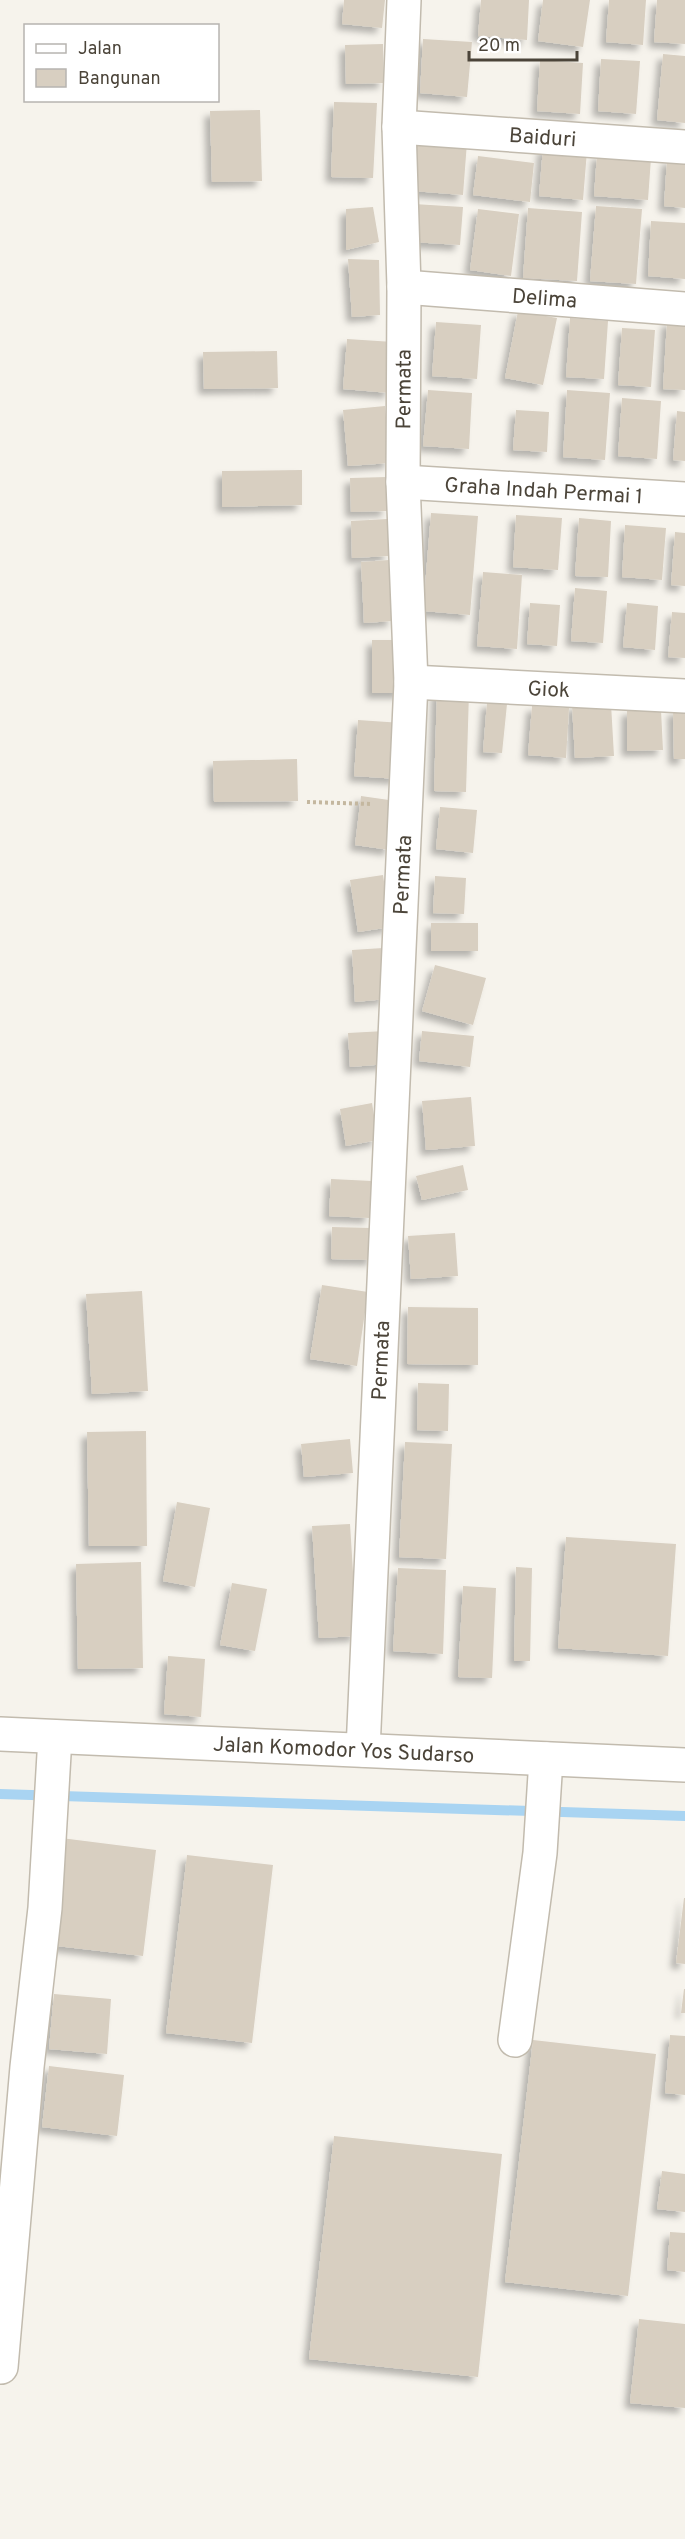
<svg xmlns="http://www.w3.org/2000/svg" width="685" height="2539" font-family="Overpass,sans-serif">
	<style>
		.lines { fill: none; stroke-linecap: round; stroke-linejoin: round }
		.stream { stroke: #a9d4f2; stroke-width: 10 }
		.building { fill: #d8cfc1; filter: url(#shadow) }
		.minor-casing { stroke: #c2bbae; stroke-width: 36 }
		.path { stroke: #c4b79f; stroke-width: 4; stroke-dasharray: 3 3; stroke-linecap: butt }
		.minor { stroke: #fff; stroke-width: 33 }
		.labels { text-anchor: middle; stroke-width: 6; stroke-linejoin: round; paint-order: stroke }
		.street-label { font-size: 21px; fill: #4b4439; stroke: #fff }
	</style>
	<defs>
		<filter id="shadow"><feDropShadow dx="-5.5" dy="5.5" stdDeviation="3" flood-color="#0004"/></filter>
	</defs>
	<rect width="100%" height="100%" fill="#f6f3ec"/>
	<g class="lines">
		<path class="stream" d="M0,1794L685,1816"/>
	</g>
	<path class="building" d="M344,0H385L382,28L342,24Z
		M481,0H529L527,40L478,36Z
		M543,0H590L583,47L538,41Z
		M609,0H646L643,45L606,42Z
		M657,0H685V44L654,42Z
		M423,39L472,42L467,97L420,93Z
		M383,44L384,83L346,84L345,45Z
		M663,54L685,56V123L657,120Z
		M601,59L640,61L636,114L598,111Z
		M540,60L583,63L580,114L537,111Z
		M334,102L377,103L373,178L331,177Z
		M260,110L262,181L212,182L210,111Z
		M416,139L467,142L463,195L413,191Z
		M543,147L587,151L583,200L539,196Z
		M597,154L651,158L648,200L594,196Z
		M478,156L534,163L530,202L473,195Z
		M667,159L685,160V208L664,206Z
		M414,204L463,207L460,245L412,242Z
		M596,206L642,209L636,284L590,281Z
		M373,207L379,242L346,250V209Z
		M528,208L582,212L577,281L523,278Z
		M478,209L519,214L511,276L470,270Z
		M651,221L685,223V279L648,276Z
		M348,259L379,260L380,315L352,317Z
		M518,311L557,318L543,385L505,378Z
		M570,318L608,321L604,379L566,377Z
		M667,321L685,322V390L663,389Z
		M436,322L481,325L477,379L432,376Z
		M622,328L655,330L651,387L618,385Z
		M347,339L393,342L390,393L343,389Z
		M277,351L278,388L204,389L203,352Z
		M428,390L472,393L469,449L423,446Z
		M567,390L610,393L605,460L563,457Z
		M622,398L661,401L657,459L618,456Z
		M385,406L390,463L348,466L343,410Z
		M516,410L549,412L547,452L513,450Z
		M677,411L685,412V461L673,460Z
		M302,470V505L222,507V471Z
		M387,477V511L351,512L350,478Z
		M431,513L478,516L470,615L423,611Z
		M516,515L562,518L558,570L513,567Z
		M579,518L611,521L608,577L575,576Z
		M387,519L389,556L352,558L351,521Z
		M625,525L666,528L662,580L622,577Z
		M675,532L685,533V586L671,585Z
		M389,560L393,621L364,623L361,562Z
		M483,572L522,575L517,649L477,646Z
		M575,588L607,591L603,643L571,641Z
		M530,603L560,605L557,646L527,644Z
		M627,603L658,606L655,650L623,647Z
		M672,612L685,613V658L668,657Z
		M372,640H402V693H372Z
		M437,691L469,692L466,792L434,791Z
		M487,702L507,704L502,753L483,752Z
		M611,704L614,756L575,758L572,705Z
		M532,706L569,708L566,758L528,755Z
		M627,710H661L663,750L627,751Z
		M673,710H685V759H674Z
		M358,720L402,723L398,779L354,776Z
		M297,759L298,801L214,802L213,761Z
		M361,796L396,801L390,850L355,845Z
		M440,807L477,810L473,853L436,849Z
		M383,875L391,927L358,932L350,880Z
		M435,876L466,878L464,914L433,913Z
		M431,923H478V951H431Z
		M383,948L386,999L355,1002L352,950Z
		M435,965L486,978L473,1025L422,1011Z
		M385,1031L387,1064L350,1067L348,1033Z
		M422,1031L474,1036L470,1067L419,1061Z
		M471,1097L475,1146L426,1150L422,1101Z
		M372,1103L378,1140L346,1146L340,1109Z
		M463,1165L468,1190L422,1200L416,1176Z
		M331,1179L372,1181L370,1218L329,1216Z
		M332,1227L373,1228V1260L331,1259Z
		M455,1233L458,1276L411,1279L408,1236Z
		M322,1285L368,1292L357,1366L310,1359Z
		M142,1291L148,1391L92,1394L86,1294Z
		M408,1307L478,1308V1365L407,1364Z
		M418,1383L449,1384L448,1431L417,1430Z
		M146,1431L147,1546H89L87,1432Z
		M350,1439L353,1473L304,1477L301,1444Z
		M405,1442L452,1444L446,1559L399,1557Z
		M177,1502L210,1508L195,1587L163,1581Z
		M350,1524L357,1636L319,1638L312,1526Z
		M566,1537L676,1544L668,1656L558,1648Z
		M141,1562L143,1668L78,1669L76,1564Z
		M516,1567L532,1568L530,1661H514Z
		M398,1568L446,1570L443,1654L393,1651Z
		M232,1583L267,1589L255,1651L220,1645Z
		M463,1586L496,1588L492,1678L458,1677Z
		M168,1656L205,1659L201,1717L164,1714Z
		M61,1838L156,1850L143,1956L48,1945Z
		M187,1855L273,1865L252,2043L166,2033Z
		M684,1898H685V1964L676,1963Z
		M684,1989H685V2013H681Z
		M54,1994L111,1999L107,2054L49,2049Z
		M670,2035L685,2036V2095L665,2093Z
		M533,2040L656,2054L628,2296L505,2282Z
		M49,2066L124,2075L117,2136L42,2127Z
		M334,2136L502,2154L478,2377L309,2359Z
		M662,2171L685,2174V2212L657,2209Z
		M670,2232L685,2233V2272L667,2270Z
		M639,2319L685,2324V2408L630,2403Z"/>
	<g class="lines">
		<defs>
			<g id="minor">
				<path id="s1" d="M399,127L685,147"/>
				<path id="s2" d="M404,287L685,309"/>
				<path id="s3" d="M403,482L685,499"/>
				<path id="s4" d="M411,682L685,696"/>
				<path id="s5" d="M0,1734L685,1765"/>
				<path id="s6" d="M363,1750L411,682L403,482L404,287L399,127L404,0"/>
				<path d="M515,2040L540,1853L546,1759"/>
				<path d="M1,2367L27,2067L45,1908L55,1737"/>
			</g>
		</defs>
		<use href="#minor" class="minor-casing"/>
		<path class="path" d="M307,802L372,804"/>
		<use href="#minor" class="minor"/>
	</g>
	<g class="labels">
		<g class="street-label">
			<text dy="7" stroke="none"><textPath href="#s1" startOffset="144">Baiduri</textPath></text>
			<text dy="7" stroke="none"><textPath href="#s2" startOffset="141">Delima</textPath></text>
			<text dy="7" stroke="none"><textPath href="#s6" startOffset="1362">Permata</textPath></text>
			<text dy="7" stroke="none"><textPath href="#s3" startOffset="141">Graha Indah Permai 1</textPath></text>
			<text dy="7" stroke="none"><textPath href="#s4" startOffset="138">Giok</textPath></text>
			<text dy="7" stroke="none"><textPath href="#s6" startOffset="876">Permata</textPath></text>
			<text dy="7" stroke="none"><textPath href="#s6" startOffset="390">Permata</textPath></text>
			<text dy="7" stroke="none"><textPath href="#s5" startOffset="344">Jalan Komodor Yos Sudarso</textPath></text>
		</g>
	</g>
	<rect x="24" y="24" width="195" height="78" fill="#ffffff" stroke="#b7b4b0" stroke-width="1.5"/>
	<rect x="36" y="44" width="30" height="9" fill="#ffffff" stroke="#b7b4b0" stroke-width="1.5"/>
	<text x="78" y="54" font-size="18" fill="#4b4439">Jalan</text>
	<rect x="36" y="69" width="30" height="18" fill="#d8cfc1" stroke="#b7b4b0" stroke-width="1.5"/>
	<text x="78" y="84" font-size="18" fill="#4b4439">Bangunan</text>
	<path d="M469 51v9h108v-9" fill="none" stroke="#4b4439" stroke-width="3"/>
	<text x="478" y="51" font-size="18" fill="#4b4439" stroke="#ffffff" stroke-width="4.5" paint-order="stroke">20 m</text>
</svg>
